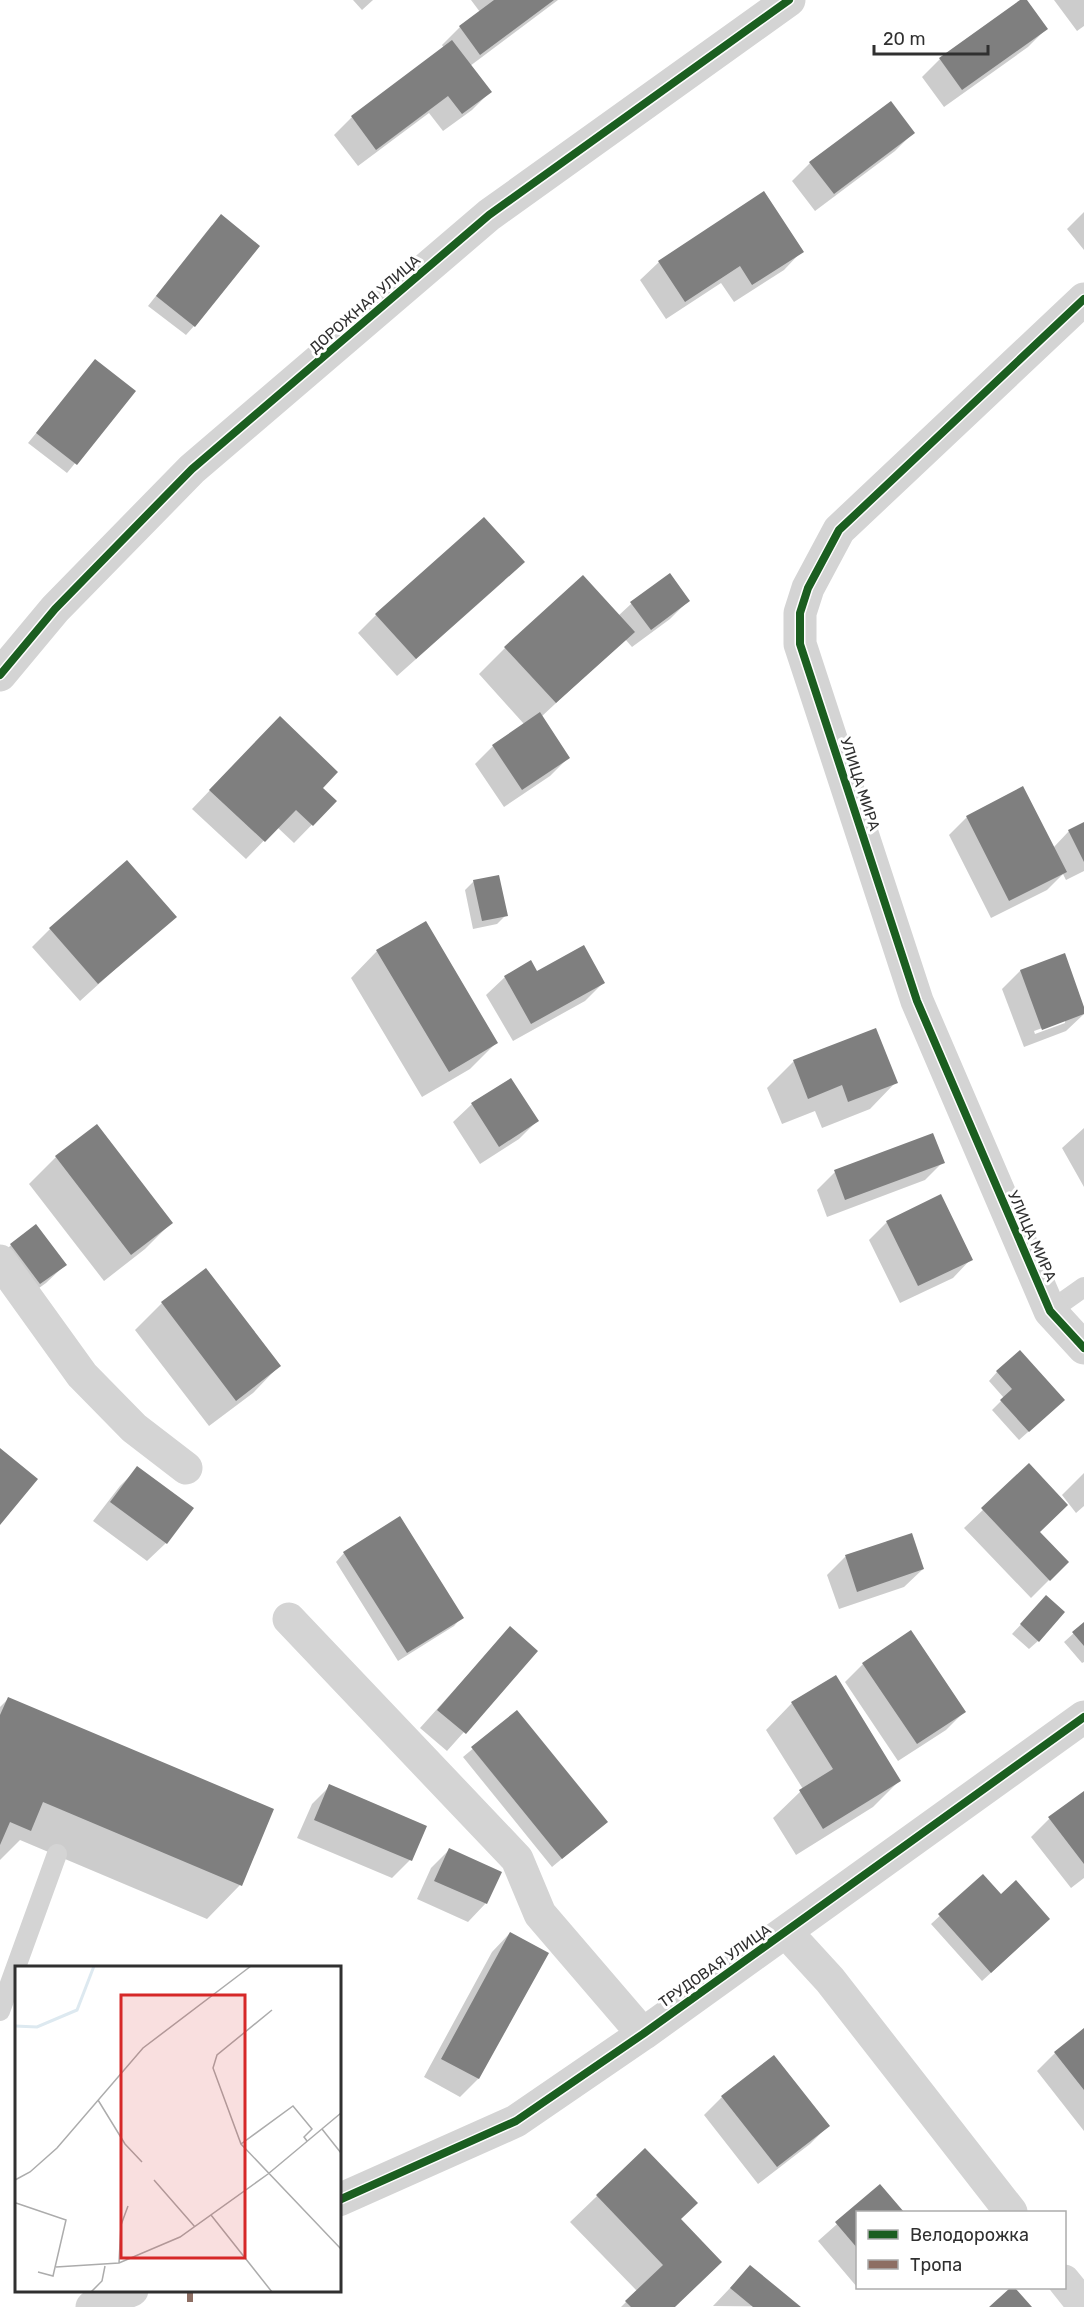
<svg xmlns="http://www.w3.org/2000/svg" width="1084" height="2307" font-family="Rubik,sans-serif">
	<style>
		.shadow { fill: #0003; fill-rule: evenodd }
		.building { fill: #7f7f7f }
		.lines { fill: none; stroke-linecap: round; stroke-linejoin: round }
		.service { stroke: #d4d4d4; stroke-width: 20 }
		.minor { stroke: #d4d4d4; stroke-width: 33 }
		.tertiary { stroke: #d4d4d4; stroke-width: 33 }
		.quiet { stroke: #8d6e63; stroke-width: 6; stroke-dasharray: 12 6; stroke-linecap: butt }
		.cycleway-casing { stroke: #fff; stroke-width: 11 }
		.cycleway { stroke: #1b5e20; stroke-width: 8 }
		.labels { text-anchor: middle; stroke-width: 6; stroke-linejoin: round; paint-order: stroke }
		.street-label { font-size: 15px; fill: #303030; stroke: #fff }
		.inset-river { fill: none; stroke: #dde9f0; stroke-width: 3 }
		.inset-road { fill: none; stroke: #acacac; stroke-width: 1.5 }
		.view { fill: #d62828; fill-opacity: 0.15; stroke: #d62828; stroke-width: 3 }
		.inset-edge { fill: none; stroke: #303030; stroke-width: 3 }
	</style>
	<rect width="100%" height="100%" fill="#fff"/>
	<path class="shadow" d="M353,0H373L362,10Z
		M471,0H558L470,66L490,92L472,110L443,131L429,113L358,166L334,135L352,117L444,48L442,45L460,27L480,12Z
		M1023,0H1025L1046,29L1028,47L944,107L922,77L940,59Z
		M1054,0H1084V26L1077,31Z
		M913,133L895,151L815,211L792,181L810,163Z
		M1084,212V250L1067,229Z
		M212,225L194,326L186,335L148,306Z
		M802,251L784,270L734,302L721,283L666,319L640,280L659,262Z
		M95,361L134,391L67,473L28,443Z
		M669,575L688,601L670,619L632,647L625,639L541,717L568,758L550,776L504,807L475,764L493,746L524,724L479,674L505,648L618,616L631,604Z
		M505,580L397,676L358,633L376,615Z
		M262,736L335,801L294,843L277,827L246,859L192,809Z
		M967,817L1053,848L1069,831L1084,824V871L1066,880L1063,874L1047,890L991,918L949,835Z
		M474,881L506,915L497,924L473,929L465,890Z
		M174,916L80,1001L32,947L50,929Z
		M377,951L496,1043L470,1069L422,1097L351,978Z
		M1064,955L1084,1014L1066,1031L1024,1047L1002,989L1020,971ZM1065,1020V1023L1035,1034L1034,1031Z
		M536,973L603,983L585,1001L513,1041L486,995L505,977Z
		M794,1061L896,1082L870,1109L822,1128L815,1111L782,1124L767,1088Z
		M510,1080L537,1121L519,1139L480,1164L453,1122L472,1104Z
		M96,1126L171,1223L145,1249L104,1281L29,1184L56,1157Z
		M1084,1128V1187L1062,1148Z
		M943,1162L925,1180L827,1217L817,1190L835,1172Z
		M887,1222L971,1259L953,1278L900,1303L869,1240Z
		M11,1245L65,1265L46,1283L21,1301L0,1256Z
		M206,1270L279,1366L253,1393L209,1426L135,1330L162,1303Z
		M997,1372L1054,1409L1019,1440L992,1410L1004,1398L989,1381Z
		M1029,1466L1038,1532L1067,1562L1031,1598L964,1528Z
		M138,1468L192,1508L166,1543L147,1561L93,1521L120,1486Z
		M1084,1473V1506L1076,1513L1062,1495Z
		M911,1534L923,1569L904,1587L839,1609L827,1575L845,1557Z
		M344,1553L462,1617L454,1626L398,1661L336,1562Z
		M1038,1606V1641L1029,1649L1012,1634Z
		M1084,1624V1662L1082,1663L1064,1642Z
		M510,1628L536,1651L447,1751L420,1728Z
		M863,1664L964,1712L946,1730L898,1761L845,1682Z
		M8,1699L240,1885L207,1919L20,1840L0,1860V1707Z
		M792,1703L900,1780L873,1807L796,1855L773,1818L803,1789L766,1730Z
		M517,1712L606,1822L552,1867L463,1757Z
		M330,1786L425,1826L410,1860L392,1878L297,1838L312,1804Z
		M1084,1792V1878L1071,1888L1031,1837L1049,1819Z
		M449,1850L486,1903L468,1922L417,1899L431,1868Z
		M983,1876L1000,1896L1040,1928L982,1981L931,1924Z
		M510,1933L478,2079L460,2097L424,2077L492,1952Z
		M1084,2030V2131L1037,2071L1055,2053Z
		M722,2097L828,2126L810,2144L758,2184L704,2115Z
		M645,2150L680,2219L674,2307H621L637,2291L570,2222Z
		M880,2186L902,2212H858L857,2287L818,2241Z
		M750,2267L797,2307L713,2306Z"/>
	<path class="building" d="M494,0H554L480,55L459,26Z
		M1020,0H1027L1048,29L962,90L939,58Z
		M452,40L492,92L462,114L448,96L376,150L351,116Z
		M891,101L915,133L834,194L809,162Z
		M764,191L804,252L752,285L740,266L685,302L658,261Z
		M221,214L260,246L195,327L156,296Z
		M95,359L136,391L77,465L36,433Z
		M484,517L525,562L416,659L375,614Z
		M670,573L690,601L651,630L630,602Z
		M583,575L635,632L556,703L504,647Z
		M540,712L570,758L522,790L492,745Z
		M280,716L338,772L323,788L337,801L313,826L296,810L265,842L209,790Z
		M1023,786L1067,872L1009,901L966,816Z
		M1084,822V862L1068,830Z
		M127,860L177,917L98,984L49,928Z
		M499,875L508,916L482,921L473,880Z
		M426,921L498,1043L449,1072L376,950Z
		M584,945L605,983L531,1024L504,976L531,960L537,971Z
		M1065,953L1084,1007V1014L1042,1030L1020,970Z
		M876,1028L898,1083L848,1102L842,1085L808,1099L793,1060Z
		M511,1078L539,1121L499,1147L471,1103Z
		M97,1124L173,1223L131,1255L55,1156Z
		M933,1133L945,1163L845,1200L834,1170Z
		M941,1194L973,1260L918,1286L886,1221Z
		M36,1224L67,1265L40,1284L10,1244Z
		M206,1268L281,1366L236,1401L161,1302Z
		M1020,1350L1065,1400L1029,1432L1000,1400L1012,1389L996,1371Z
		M0,1448L38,1479L0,1525Z
		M1029,1463L1068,1505L1040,1532L1069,1562L1050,1581L981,1508Z
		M137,1466L194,1508L167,1544L110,1502Z
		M400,1516L464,1618L407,1653L343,1552Z
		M912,1533L924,1569L857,1592L845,1555Z
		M1046,1595L1065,1612L1039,1642L1020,1624Z
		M1084,1622V1646L1072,1632Z
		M510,1626L538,1651L466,1734L437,1710Z
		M911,1630L966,1712L917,1744L862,1663Z
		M836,1675L901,1781L823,1829L799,1790L833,1769L791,1702Z
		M8,1697L274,1809L242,1886L43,1802L31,1831L10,1822L0,1845V1715Z
		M517,1710L608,1822L562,1859L471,1747Z
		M329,1784L427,1826L412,1861L314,1820Z
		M1084,1791V1864L1048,1817Z
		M449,1848L502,1872L487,1904L434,1881Z
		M983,1874L1001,1894L1016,1880L1050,1919L991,1973L938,1914Z
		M510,1932L549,1953L479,2079L441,2059Z
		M1084,2028V2090L1054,2052Z
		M774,2055L830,2126L777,2167L721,2096Z
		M645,2148L698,2203L681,2219L722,2262L675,2307H631L625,2301L663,2265L596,2195Z
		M880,2184L904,2212H858V2249L835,2222Z
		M750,2265L801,2307H753L730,2288Z
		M1010,2288H1015L1032,2307H989Z"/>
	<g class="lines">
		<path class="service" d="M1050,1311L1084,1287
			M0,2011L57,1854"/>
		<path class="minor" d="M1084,299L839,530L808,588L800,613V644L917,1001L1050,1311L1084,1348
			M0,1261L82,1375L134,1428L186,1468
			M289,1619L517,1859L540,1914L643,2034
			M786,1932L830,1980L1011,2212
			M339,2200L516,2121L643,2034L1084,1717
			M1064,2281L1084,2306
			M92,2307L132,2290"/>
		<path class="tertiary" d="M0,675L55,609L192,469L489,215L789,0"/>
		<path class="quiet" d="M190,2290V2307"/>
		<defs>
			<path id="cycleway" d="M1084,299L839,530L808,588L800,613V644L917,1001L1050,1311L1084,1348
				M0,675L55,609L192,469L489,215L789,0
				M339,2200L516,2121L643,2034L1084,1717"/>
		</defs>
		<use href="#cycleway" class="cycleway-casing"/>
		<use href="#cycleway" class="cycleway"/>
	</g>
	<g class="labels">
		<g class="street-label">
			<text transform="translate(365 304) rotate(-41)" y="5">ДОРОЖНАЯ УЛИЦА</text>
			<text transform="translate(860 784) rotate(72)" y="5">УЛИЦА МИРА</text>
			<text transform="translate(1032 1236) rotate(66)" y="5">УЛИЦА МИРА</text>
			<text transform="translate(715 1966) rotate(-35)" y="5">ТРУДОВАЯ УЛИЦА</text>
		</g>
	</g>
	<g transform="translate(15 1966)">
		<rect width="326" height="326" fill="#fff"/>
		<path class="inset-river" d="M0,60L22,61L62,44L79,0"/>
		<path class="inset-road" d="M257,44L202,89L198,102L226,178L326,283M83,134L110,178L127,196M307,163L326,187M226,178L278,140L297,163L289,171L292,175M0,214L15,206L42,182L128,82L236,0M139,214L180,261M0,219V247M1,237L51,254L38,310L23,306M196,249L257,326M104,297L106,259L113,240M41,301L104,297L165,271L253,208L326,147M76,326L87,315L90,300"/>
		<path class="view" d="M106,29H230V292H106Z"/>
		<rect width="326" height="326" class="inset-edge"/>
	</g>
	<rect x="856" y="2211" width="210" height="78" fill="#ffffff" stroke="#acacac" stroke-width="1.5"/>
	<rect x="868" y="2230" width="30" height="9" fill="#1b5e20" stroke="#acacac" stroke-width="1.5"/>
	<text x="910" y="2241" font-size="18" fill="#303030">Велодорожка</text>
	<rect x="868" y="2260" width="30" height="9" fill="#8d6e63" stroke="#acacac" stroke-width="1.5"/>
	<text x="910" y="2271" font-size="18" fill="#303030">Тропа</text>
	<path d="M874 45v9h114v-9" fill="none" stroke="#303030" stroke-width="3"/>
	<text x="883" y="45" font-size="18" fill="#303030" stroke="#ffffff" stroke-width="4.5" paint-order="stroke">20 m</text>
</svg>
